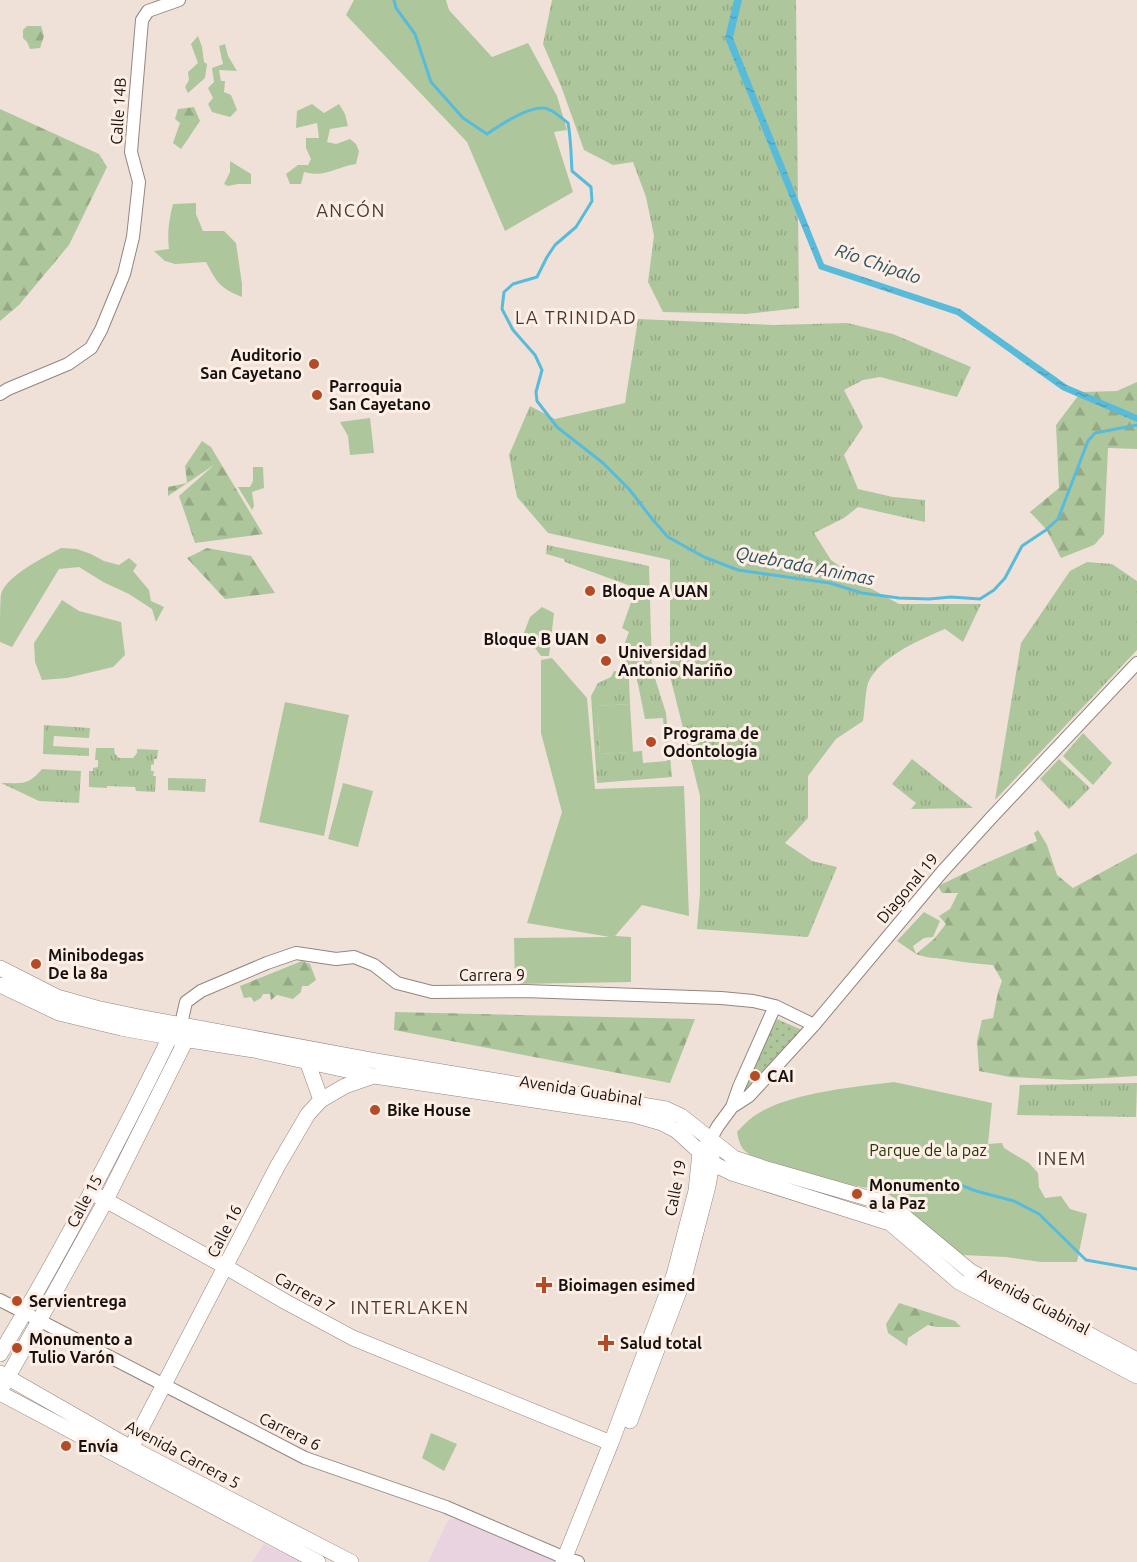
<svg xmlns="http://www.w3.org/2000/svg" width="1137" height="1562" font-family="Ubuntu,sans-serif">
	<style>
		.commercial { fill: #e9d3e1 }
		.grass { fill: url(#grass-tufts) }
		.forest { fill: url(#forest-firs) }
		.park { fill: #aec69c }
		.garden { fill: url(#garden-dots) }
		.water { fill: url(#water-ripples) }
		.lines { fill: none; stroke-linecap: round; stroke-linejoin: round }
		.stream { stroke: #59bbda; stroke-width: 3 }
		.minor-casing { stroke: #93867e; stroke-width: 14 }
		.major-casing { stroke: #93867e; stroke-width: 16 }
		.minor { stroke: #fff; stroke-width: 12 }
		.major { stroke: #fff; stroke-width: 15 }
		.poi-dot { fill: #b34c26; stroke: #fdeee6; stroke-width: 2 }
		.labels { text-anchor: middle; stroke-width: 6; stroke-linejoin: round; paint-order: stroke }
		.street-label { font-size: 16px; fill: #17120f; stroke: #fdeee6 }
		.poi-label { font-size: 16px; font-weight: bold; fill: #17120f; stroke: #fdeee6; text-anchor: start }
		.park-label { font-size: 16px; fill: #1e3503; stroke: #fdeee6 }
		.neighbourhood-label { font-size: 18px; letter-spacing: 1.5px; fill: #453a33; stroke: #fdeee6 }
		.water-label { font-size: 18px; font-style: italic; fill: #27525f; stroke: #fdeee6 }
	</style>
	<defs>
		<pattern id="grass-tufts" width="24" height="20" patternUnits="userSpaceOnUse" patternTransform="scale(1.5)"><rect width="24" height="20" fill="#aec69c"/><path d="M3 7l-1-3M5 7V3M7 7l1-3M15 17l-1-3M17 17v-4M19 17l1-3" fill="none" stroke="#95a985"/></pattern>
		<pattern id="forest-firs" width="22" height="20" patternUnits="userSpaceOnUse" patternTransform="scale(1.5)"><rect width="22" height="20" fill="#aec69c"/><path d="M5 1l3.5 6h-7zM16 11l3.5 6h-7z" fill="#95a985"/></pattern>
		<pattern id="garden-dots" width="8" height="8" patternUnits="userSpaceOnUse" patternTransform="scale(1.5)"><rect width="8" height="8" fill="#aec69c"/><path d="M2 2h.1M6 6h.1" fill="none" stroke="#95a985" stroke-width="1.8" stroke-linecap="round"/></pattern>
		<pattern id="water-ripples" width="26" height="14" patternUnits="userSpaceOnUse" patternTransform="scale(1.5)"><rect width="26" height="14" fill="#59bbda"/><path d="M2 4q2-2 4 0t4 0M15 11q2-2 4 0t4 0" fill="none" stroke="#4da0ba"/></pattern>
	</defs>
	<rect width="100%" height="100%" fill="#efe1d8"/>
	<path class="commercial" d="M451,1519H457L554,1560L556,1562H428L447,1522Z
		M264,1544L302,1562H252Z"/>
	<path class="grass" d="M552,0H796L799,308L746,314L663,312L648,282L654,236L646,197L633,162L613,165L584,150L561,86L543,44Z
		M638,319L775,325L847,323L893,334L971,367L957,397L880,377L863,380L844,390L863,427L844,455L858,489L893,497L925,500V522L858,507L844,518L814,533L831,560L870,588L899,604H981L963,642L945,629C920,640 880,656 868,683C865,693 865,710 863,721L836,739L808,776V818L785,843L812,861L837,867L808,937L697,929L700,893V796L670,676V560L548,533L517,497L509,455L530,406L555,419L625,403Z
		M547,545L649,566L652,669L666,713L672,777L597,783L591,696L598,683L611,677L614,671L621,672L629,679L630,704L597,706L600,754L642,751L643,763L667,761L663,718L645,719L636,674L619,658L629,632L622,628L636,588L565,562L564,559L546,554Z
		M1087,562L1112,564L1137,581V650L995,800L1021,643L1070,571Z
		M44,725L90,728L89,738L54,736L53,746L89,748V756L43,754Z
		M1083,733L1112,763L1093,785L1063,756Z
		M96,748H114L115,754L119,758H133L137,753V749L158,750L157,759H154V764L151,765V771H154L153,776H156L155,792L136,791L135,787L107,786V788L89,787V771H93V768L98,767V760H95Z
		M912,759L973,808L911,809L916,803L892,784Z
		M1059,759L1090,788L1069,809L1040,779Z
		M42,769L81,771L79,803L39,801L1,783C22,783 28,786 42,769Z
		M168,778L206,779L205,792L168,790Z
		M1137,1083L1136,1117L1017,1115L1020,1085Z"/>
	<path class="forest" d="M27,26H41L44,36L40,48L30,49L27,42L23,38V30Z
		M194,107L200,121L181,149L173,143L180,123L175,119L178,109Z
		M0,109L99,154L107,167L69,245L19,305L0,321Z
		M1137,382V449L1108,448L1104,534L1094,545L1061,558L1046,529L1030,512L1059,488L1056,425L1081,392L1117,391Z
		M202,441L211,447L263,534L195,543L179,496L214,465L168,496V487L187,483L185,466Z
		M207,548L251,556L275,593L225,599L187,558Z
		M1038,830L1047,845L1057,875L1073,888L1137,853V1076L1071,1080L1010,1077L979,1071L977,1041L982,1020L993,1018L998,992L1002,981L993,965C977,964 961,962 945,959C935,958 926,958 916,954L934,939L946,924L939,916L950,909L958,893H942L938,886L986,863L1037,841L1034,833Z
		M302,961L310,964L316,980L308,986H302L301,992L293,999L277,995L271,1000L270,994H263L261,998L254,1002L251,997L244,998L240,986Z
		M395,1012L695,1019L670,1083L394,1030Z
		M899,1303L955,1321L961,1327H937L928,1325L908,1338L907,1346L888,1333L886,1324Z"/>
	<path class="park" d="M354,0H446L449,10L492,57L528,43L557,96L567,130L554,132L573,192L505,231L467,142L346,15Z
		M198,36L202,47L204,62L207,64L205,78L188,93L185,87L189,80L188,72L198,63L191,44Z
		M225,44L228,56L237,71L219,70L221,81H225L224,92L231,95L237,110L230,117L212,112L208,104L213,98L208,88L214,82L212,68L223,64L219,46Z
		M312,104L324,113L339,104L345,114L348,126L330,129L327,142L336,144L350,139L356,144L359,151L356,164C335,167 326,178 304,172L301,184H290L286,174L298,165H308L311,159L306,148V138H319L317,123L296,128L297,111Z
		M230,161L251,174V184H238L228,186L224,184L230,172Z
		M196,203V214L203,231H224L236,243L242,284V297C220,288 217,283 206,262L175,264L165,261L154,251L169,249C167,234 169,219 173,204Z
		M370,418L374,453L350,455L348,436L340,422Z
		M253,467H263L264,488L252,492L254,506L252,510L238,487H250L253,481Z
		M61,548L77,549L91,554L104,561L119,565L129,558L137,565L133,571L149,590L151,601L164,607L156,622L152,609L129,594L105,583L79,567L59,569L12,647L0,642C0,632 0,602 1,594C7,575 45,557 61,548Z
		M62,600L79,611L121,622L125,655L113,667L67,678L42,680L35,662L34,643Z
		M542,607L554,613L549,656H541L524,633L530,617Z
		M552,658L587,698L595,789L684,786L689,916L642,905L615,936L631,937V982L515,984L514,938L610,937L527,923L562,812L541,733V660Z
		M285,702L349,715L324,836L259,822Z
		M630,704L633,752L600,754L597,706Z
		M343,783L373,791L358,847L328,839Z
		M924,912L940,921L933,937L924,938L913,946L916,954L897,941Z
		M894,1082L992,1103L988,1144L1002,1143L1004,1148L1029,1163L1038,1173L1039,1187L1045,1198L1061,1196L1070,1209L1087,1214L1077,1262H1041L1006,1257L962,1255L885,1191L828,1181L755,1158C742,1150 740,1147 737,1132C742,1127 748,1120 754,1116C787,1093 854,1087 894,1082Z
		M431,1433L457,1444L444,1471L422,1458Z"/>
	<path class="garden" d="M777,1019L802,1030L751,1090L743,1091L752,1068Z"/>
	<path class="water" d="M734,0H742L733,38L824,264L960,309L1067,385L1137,415V422L1062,390L957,315L819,269L725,38Z"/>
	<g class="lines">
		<path class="stream" d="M394,0L396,8L415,34L431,82L463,118L487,134C500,125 528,107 544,108C553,109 561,118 568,123C571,139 571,154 572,171L591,187L592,201L589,206L576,227L555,245L547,257L537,277L513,284L504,292L502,309L513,330L535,355L542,370L536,392L537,401L557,427L603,463L629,489L653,520L668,537L704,557L738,570L830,583L862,593L899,598L929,599L951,597L980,599L994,590L1005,578L1022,546L1046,530L1058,519L1088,441L1095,433L1137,425
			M945,1179L976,1191L1014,1201L1039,1214L1086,1260L1137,1269"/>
		<defs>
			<path id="minor" d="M0,394L8,389L68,364L91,348L101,330L124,274L133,237L139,182L131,152L142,20L148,11L179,0
				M181,1024L186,1002L201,991L267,963L296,953L336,959L354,957L374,965L397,983L432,992L525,991L721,998L753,1001L775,1006L814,1025
				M732,1107L739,1087L775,1006
				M710,1140L718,1126L732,1107L749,1096L814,1025L942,872L991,818L1137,663
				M0,1300L305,1458L446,1507L565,1558L578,1562"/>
			<path id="major" d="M0,968L57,997L96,1008L139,1017L377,1061L666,1109L681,1116L734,1158L767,1169L878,1201L899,1212L970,1271L1137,1360
				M0,985L59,1013L121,1028L170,1037L254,1050L374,1076L634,1115L662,1123L677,1131L712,1163L732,1173L890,1223L959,1282L1137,1376
				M307,1061L321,1100
				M91,1192L226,1267L286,1302L353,1338L611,1443
				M0,1354C62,1252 117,1145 170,1037L175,1031
				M0,1373L131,1448L351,1562
				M0,1391L106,1200L186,1040L184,1032
				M0,1393L318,1562
				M630,1421L684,1278L708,1186L712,1163V1155
				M131,1448L277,1167L308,1114L321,1100L345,1086L374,1076
				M563,1562L611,1443L674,1275L696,1191L700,1152L705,1147"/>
		</defs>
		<use href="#minor" class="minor-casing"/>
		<use href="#major" class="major-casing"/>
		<use href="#minor" class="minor"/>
		<use href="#major" class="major"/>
	</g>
	<g class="poi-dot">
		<circle cx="314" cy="364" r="6"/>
		<circle cx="317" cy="395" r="6"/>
		<circle cx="590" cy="591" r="6"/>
		<circle cx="601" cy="639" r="6"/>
		<circle cx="606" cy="661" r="6"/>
		<circle cx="651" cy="742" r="6"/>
		<circle cx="36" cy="964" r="6"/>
		<circle cx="755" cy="1076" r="6"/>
		<circle cx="375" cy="1110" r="6"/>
		<circle cx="857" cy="1194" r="6"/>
		<path d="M541 1276h6v6h6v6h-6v6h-6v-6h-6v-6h6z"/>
		<circle cx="17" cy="1301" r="6"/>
		<path d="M603 1334h6v6h6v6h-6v6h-6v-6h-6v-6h6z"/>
		<circle cx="17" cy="1348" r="6"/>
		<circle cx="66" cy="1446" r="6"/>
	</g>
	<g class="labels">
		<g class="street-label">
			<text transform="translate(118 111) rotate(-86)" y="6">Calle 14B</text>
			<text transform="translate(907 888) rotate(-50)" y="6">Diagonal 19</text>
			<text x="492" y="981">Carrera 9</text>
			<text transform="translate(581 1090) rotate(9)" y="6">Avenida Guabinal</text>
			<text transform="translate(675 1188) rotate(-79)" y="6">Calle 19</text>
			<text transform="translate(84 1201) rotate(-62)" y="6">Calle 15</text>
			<text transform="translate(224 1231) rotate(-63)" y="6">Calle 16</text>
			<text transform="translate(305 1292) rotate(29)" y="6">Carrera 7</text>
			<text transform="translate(1034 1301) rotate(28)" y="6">Avenida Guabinal</text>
			<text transform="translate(290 1431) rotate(26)" y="6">Carrera 6</text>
			<text transform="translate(183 1454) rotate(28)" y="6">Avenida Carrera 5</text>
		</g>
		<g class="poi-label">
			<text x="302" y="361" text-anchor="end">Auditorio<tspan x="302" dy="18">San Cayetano</tspan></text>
			<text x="329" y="392">Parroquia<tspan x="329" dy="18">San Cayetano</tspan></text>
			<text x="602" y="597">Bloque A UAN</text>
			<text x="589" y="645" text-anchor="end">Bloque B UAN</text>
			<text x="618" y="658">Universidad<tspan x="618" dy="18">Antonio Nariño</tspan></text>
			<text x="663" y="739">Programa de<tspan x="663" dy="18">Odontología</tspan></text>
			<text x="48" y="961">Minibodegas<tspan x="48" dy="18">De la 8a</tspan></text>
			<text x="767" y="1082">CAI</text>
			<text x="387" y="1116">Bike House</text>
			<text x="869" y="1191">Monumento<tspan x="869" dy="18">a la Paz</tspan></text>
			<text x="558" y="1291">Bioimagen esimed</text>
			<text x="29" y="1307">Servientrega</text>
			<text x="29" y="1345">Monumento a<tspan x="29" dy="18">Tulio Varón</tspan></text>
			<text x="620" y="1349">Salud total</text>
			<text x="78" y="1452">Envía</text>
		</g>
		<g class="park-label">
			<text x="928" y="1156">Parque de la paz</text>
		</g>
		<g class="neighbourhood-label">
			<text x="351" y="217">ANCÓN</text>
			<text x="576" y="324">LA TRINIDAD</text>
			<text x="1062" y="1165">INEM</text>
			<text x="410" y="1314">INTERLAKEN</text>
		</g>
		<g class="water-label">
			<text transform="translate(878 264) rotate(19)" y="6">Río Chipalo</text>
			<text transform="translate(805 566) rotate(11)" y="6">Quebrada Animas</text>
		</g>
	</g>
</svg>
